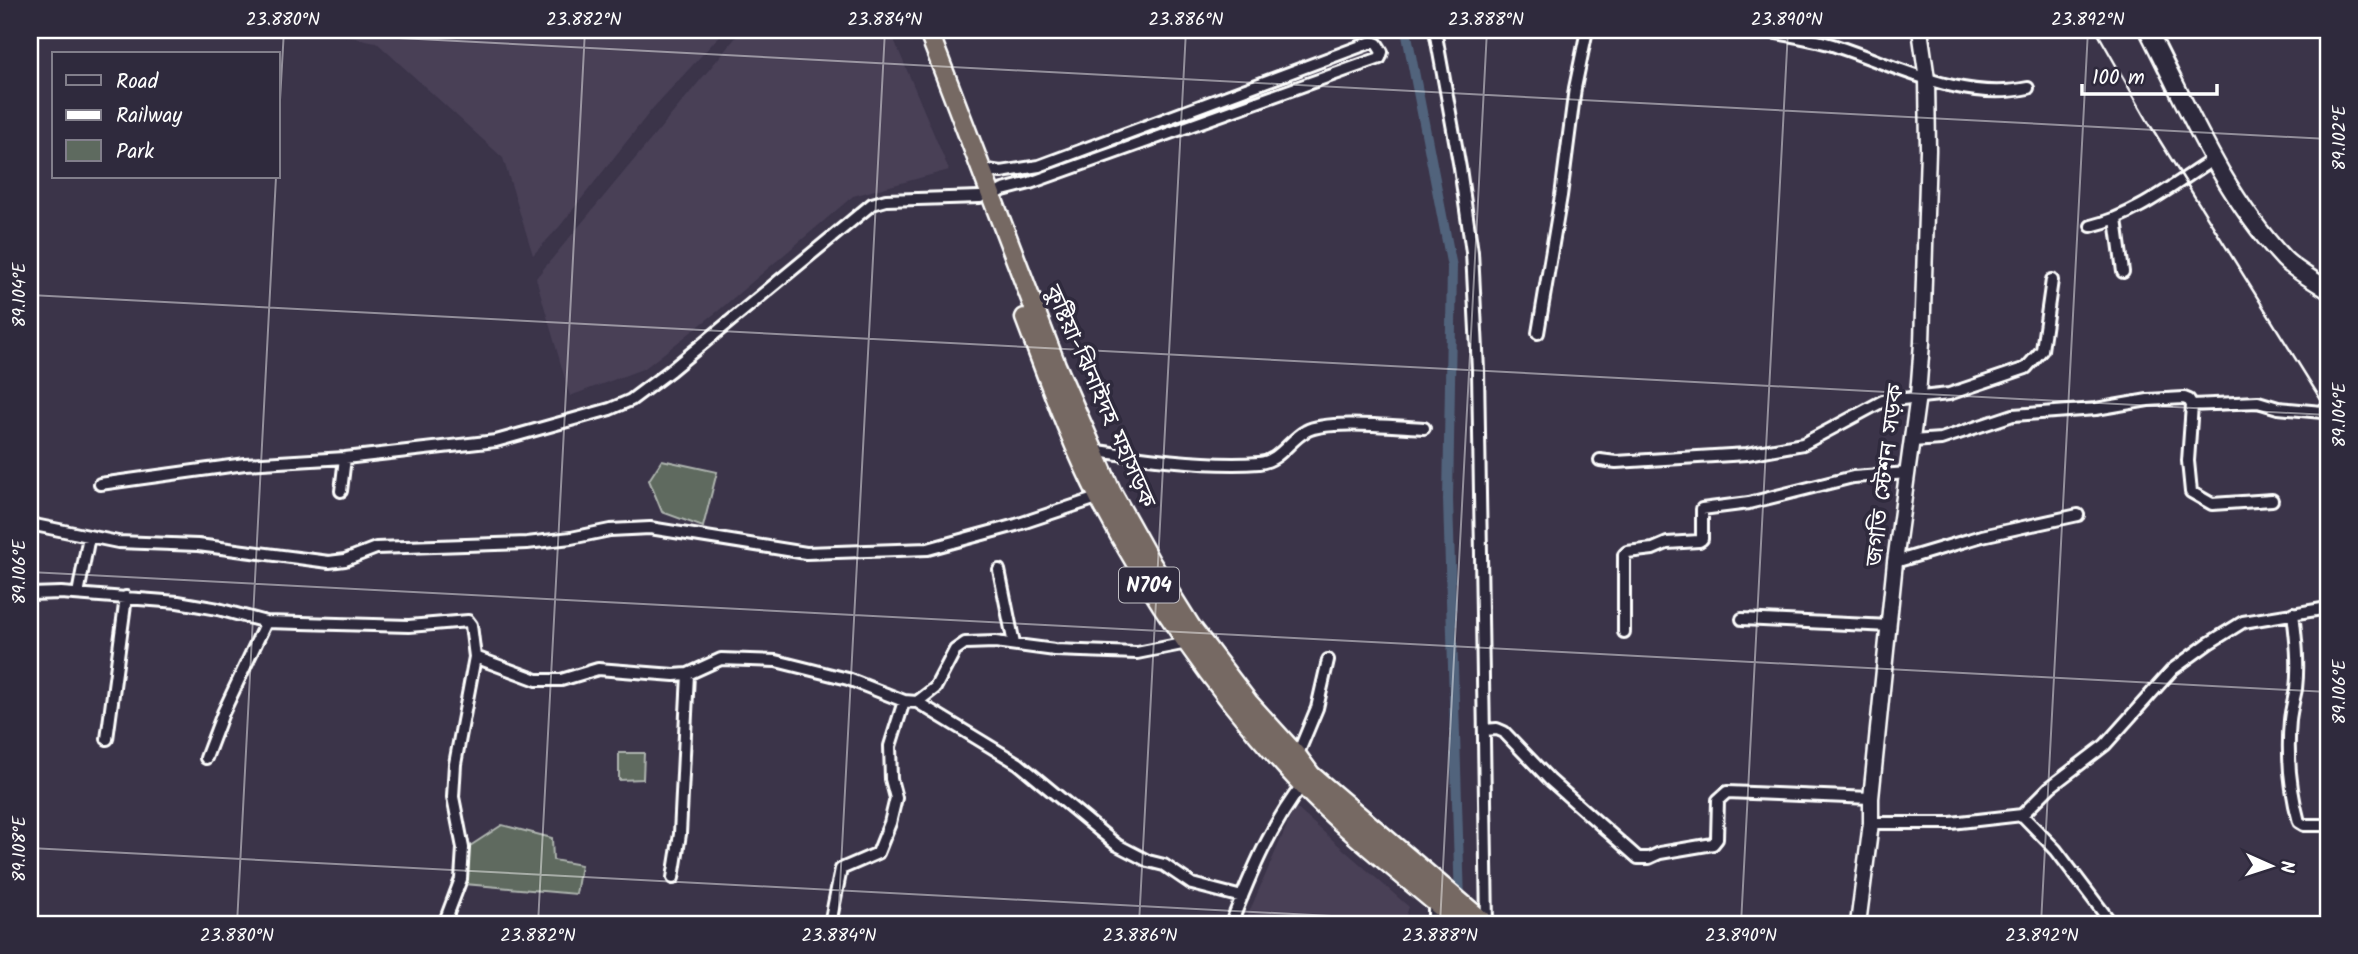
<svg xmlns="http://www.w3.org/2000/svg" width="2358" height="954" font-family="Kalam,'Noto Sans Bengali',sans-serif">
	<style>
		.built { fill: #494057 }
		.green { fill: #5e6a5f; stroke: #aeb4af; stroke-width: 2 }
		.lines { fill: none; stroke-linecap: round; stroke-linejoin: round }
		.canal { stroke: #51637c; stroke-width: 10 }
		.minor-casing { stroke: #fff; stroke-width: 16 }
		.tertiary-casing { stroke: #fff; stroke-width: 19 }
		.secondary-casing { stroke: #fff; stroke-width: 21 }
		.trunk-casing { stroke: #fff; stroke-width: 23 }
		.minor { stroke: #2f2a3d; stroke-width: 10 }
		.tertiary { stroke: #2f2a3d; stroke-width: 14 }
		.secondary { stroke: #2f2a3d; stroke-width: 16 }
		.trunk { stroke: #766964; stroke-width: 18 }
		.rail { stroke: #fff; stroke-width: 2.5 }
		.ticks { fill: none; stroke: #fff; stroke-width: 2; stroke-opacity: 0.45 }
		.labels { text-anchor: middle; stroke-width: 7; stroke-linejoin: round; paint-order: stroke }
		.shield { fill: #2f2a3d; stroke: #c1bfc5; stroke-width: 2 }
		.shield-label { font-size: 21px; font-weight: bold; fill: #fff }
		.street-label { font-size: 23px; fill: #fff; stroke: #2f2a3d }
		.neatline { fill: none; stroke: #fff; stroke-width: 2.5 }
		.ticks-label { font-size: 18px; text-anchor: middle; fill: #fff }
	</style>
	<rect width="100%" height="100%" fill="#3b3449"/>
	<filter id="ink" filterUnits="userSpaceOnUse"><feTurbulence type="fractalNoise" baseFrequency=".0143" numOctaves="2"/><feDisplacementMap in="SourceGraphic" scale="14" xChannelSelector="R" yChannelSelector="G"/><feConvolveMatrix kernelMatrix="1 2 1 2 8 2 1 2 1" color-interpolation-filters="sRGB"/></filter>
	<g filter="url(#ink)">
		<path class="built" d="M315,30H725L653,108L560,226L533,255L503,158L376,42Z
			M742,30H890L949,170L853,196L718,311L645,368L570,396L536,278Z
			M1295,807L1409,907L1403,924H1244Z"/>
		<path class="green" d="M662,460L717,472L703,527L662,512L649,480Z
			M619,753H644L643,779L619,780Z
			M502,825L552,838L553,860L581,865L576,894L465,884L467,848Z"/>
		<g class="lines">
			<path class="canal" d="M1406,30L1452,267L1448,499L1460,903"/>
			<defs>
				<path id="minor" d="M1435,30L1460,168L1472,252L1478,370L1487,924
					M1759,30C1782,34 1806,38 1829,44C1892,63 1959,103 2028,88
					M981,169L1001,172L1039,166L1372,42L1377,44L1382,52L1380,58L1030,183L1003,190L991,197
					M2116,219L2123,272
					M2091,226C2137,215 2174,184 2214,159
					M1538,333L1561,196L1575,88L1587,30
					M2192,405L2258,402L2278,408L2322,412L2326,408
					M1912,441L1941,439L2013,415L2096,409L2148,400L2184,398L2189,400L2192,405L2188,461L2191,492L2212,504L2272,500
					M1092,450C1142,458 1209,467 1259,463C1280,461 1289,440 1306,431C1327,419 1398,427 1424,428
					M1600,460L1616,462L1747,454L1803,444L1883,401L1949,394L2026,368L2042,350L2052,280
					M100,484L245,464L345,458L496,441L610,409L631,400L671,370L872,204L886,200L980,197
					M341,491L345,458
					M30,524L118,542L198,545L329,562L345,560L376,548L527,543L571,538L610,530L650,528L806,553L928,549L1016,525L1103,496
					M1895,562L1982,536L2078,515
					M999,570L1014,644
					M30,594L61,593L178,602L218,609L266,622L409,626L468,621L471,625L475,657L455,764L453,797L463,848L461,879L444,924
					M78,594L89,536
					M2293,613C2296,638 2299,663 2296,689C2294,699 2291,710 2290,720C2287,754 2290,789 2299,822L2304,825H2328
					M1742,619L1890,626
					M1624,632V555L1627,552L1653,549L1667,543L1699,541L1702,539V509L1749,503L1853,477L1908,473
					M475,657L537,680H561L598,669L674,675L688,674L721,659L776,661L848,679L904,701L917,702L935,688L955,650L965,643L995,642L1055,650L1137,653L1192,642
					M917,702L1019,764L1117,845L1148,861L1164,865L1192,884L1242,897
					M1484,730L1497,729L1504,732L1550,780L1638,858H1649L1660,853L1713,844L1717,839L1718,800L1727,792L1871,798
					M107,739L126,597
					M1297,756L1317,708L1328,660
					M206,758L223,713L266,622
					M2022,815L2056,850L2112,924
					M1871,823H1951L2022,815L2050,787L2105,745L2173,669L2209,643L2243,622L2328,608
					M673,878L680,834L688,674
					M1434,901V924
					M830,924L841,869L878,853L890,823L896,798L891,779L890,746L904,701
					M1231,924C1250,875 1271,824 1304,783"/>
				<path id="tertiary" d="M1858,924L1871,823V798L1895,562L1918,395L1922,343L1928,150L1927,79L1920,30"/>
				<path id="secondary" d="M2148,30C2188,108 2223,194 2284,259C2296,271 2314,280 2328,290"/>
				<path id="trunk" d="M928,30L1056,365L1112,493L1151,563L1191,627L1248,702L1297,756L1311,775L1486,924
					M1025,318C1048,378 1070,441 1100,499C1154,602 1222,699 1302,784C1350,835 1408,878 1461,924"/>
			</defs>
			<use href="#minor" class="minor-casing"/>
			<use href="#tertiary" class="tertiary-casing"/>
			<use href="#secondary" class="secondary-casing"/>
			<use href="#trunk" class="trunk-casing"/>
			<use href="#minor" class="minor"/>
			<use href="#tertiary" class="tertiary"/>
			<use href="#secondary" class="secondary"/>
			<use href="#trunk" class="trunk"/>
			<path class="rail" d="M2096,30L2150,125L2328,411"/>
		</g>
	</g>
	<path class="ticks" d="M246,30L2328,139M278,135L284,30M30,295L2328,415M30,572L2328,692M30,848L1483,924M237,924L276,177M538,924L585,30M838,924L885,30M1139,924L1186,30M1440,924L1487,30M1741,924L1788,30M2041,924L2088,30"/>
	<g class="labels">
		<rect class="shield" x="1119" y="567.5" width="60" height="35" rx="5"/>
		<g class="shield-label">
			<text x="1149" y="592">N704</text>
		</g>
		<g class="street-label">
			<text transform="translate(1101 396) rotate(66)" y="8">কুষ্টিয়া-ঝিনাইদহ মহাসড়ক</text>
			<text transform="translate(1884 475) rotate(-83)" y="8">জগতি স্টেশন সড়ক</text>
		</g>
	</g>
	<rect width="2358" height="954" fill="none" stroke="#2f2a3d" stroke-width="77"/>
	<rect x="52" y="52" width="228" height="126" fill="#2f2a3d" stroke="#827f8b" stroke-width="2"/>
	<rect x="66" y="75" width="35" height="10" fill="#2f2a3d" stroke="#827f8b" stroke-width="2"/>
	<text x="116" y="88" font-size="21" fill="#ffffff">Road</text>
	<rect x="66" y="110" width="35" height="10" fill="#ffffff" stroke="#827f8b" stroke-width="2"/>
	<text x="116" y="122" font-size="21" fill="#ffffff">Railway</text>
	<rect x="66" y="140" width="35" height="21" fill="#5e6a5f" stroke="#827f8b" stroke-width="2"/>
	<text x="116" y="158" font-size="21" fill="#ffffff">Park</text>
	<g transform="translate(2271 866) rotate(93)" stroke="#2f2a3d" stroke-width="5" paint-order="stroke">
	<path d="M0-5L12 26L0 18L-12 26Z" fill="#ffffff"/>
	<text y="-10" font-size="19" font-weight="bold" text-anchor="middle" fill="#ffffff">N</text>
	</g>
	<path d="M2082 84v10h135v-10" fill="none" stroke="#ffffff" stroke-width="3.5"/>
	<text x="2092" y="84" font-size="21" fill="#ffffff" stroke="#2f2a3d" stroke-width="5" paint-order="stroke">100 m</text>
	<rect x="38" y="38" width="2282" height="878" class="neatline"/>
	<g class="ticks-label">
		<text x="283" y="25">23.880°N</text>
		<text x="584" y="25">23.882°N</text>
		<text x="885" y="25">23.884°N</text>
		<text x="1186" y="25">23.886°N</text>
		<text x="1486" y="25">23.888°N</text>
		<text x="1787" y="25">23.890°N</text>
		<text x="2088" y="25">23.892°N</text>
		<text transform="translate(2339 138) rotate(-90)" y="6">89.102°E</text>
		<text transform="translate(19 295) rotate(-90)" y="6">89.104°E</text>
		<text transform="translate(2339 415) rotate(-90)" y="6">89.104°E</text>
		<text transform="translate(19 572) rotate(-90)" y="6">89.106°E</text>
		<text transform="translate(2339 692) rotate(-90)" y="6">89.106°E</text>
		<text transform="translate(19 849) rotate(-90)" y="6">89.108°E</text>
		<text x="237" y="941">23.880°N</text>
		<text x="538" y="941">23.882°N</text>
		<text x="839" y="941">23.884°N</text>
		<text x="1140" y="941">23.886°N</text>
		<text x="1440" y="941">23.888°N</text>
		<text x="1741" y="941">23.890°N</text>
		<text x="2042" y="941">23.892°N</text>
	</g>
</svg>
